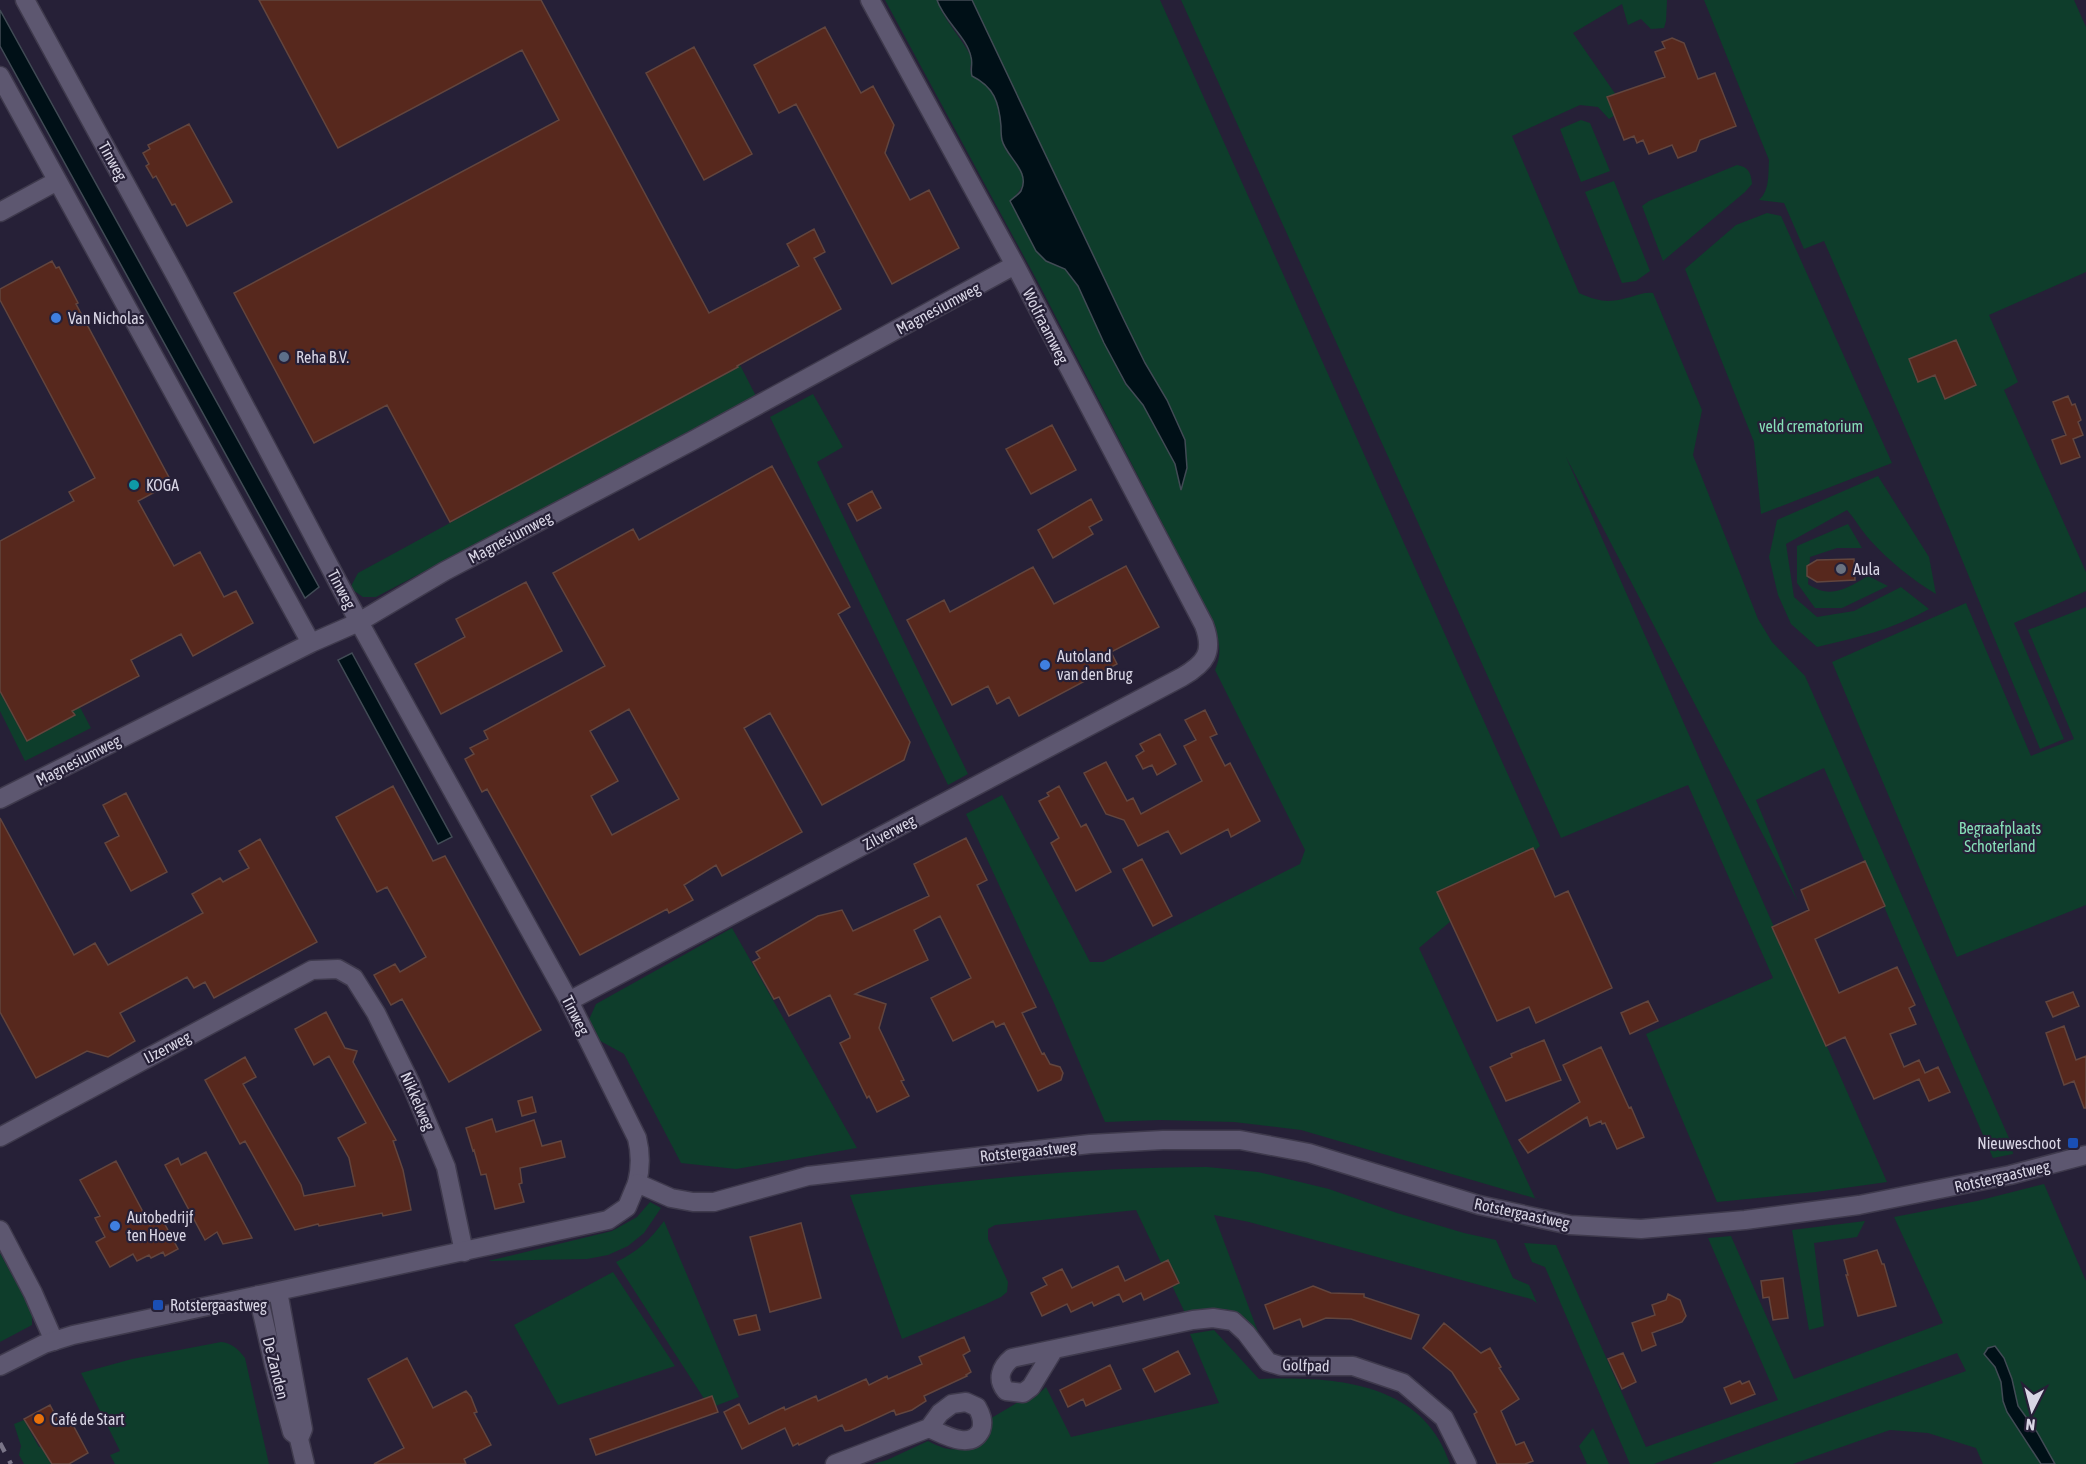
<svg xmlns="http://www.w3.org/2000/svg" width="2086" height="1464" font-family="'Asap Condensed',sans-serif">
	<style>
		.green { fill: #0e3d2b }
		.water { fill: #001017; stroke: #414b55; stroke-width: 1.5 }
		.building { fill: #57281d; stroke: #62453e; stroke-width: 1.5; fill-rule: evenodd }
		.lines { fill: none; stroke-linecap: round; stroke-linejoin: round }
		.street-casing { stroke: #3f3a4d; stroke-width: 21 }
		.secondary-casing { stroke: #3f3a4d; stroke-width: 21 }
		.street { stroke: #5d5770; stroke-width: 18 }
		.secondary { stroke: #5d5770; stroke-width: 18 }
		.rail { stroke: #7a7588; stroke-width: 4.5; stroke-dasharray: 10 10; stroke-linecap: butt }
		.shop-dot { fill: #3f7fe0; stroke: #262037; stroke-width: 2 }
		.service-dot { fill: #5c6f8a; stroke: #262037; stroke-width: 2 }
		.culture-dot { fill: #0f9aa8; stroke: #262037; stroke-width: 2 }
		.worship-dot { fill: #6b7280; stroke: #262037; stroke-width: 2 }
		.transit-dot { fill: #1a4fb4; stroke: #262037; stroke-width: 2 }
		.food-dot { fill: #e8710a; stroke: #262037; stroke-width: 2 }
		.labels { text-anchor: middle; stroke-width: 4.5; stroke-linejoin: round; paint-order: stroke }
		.street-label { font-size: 16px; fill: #d9d6e5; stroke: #262037 }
		.poi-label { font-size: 16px; fill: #d9d6e5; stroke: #262037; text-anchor: start }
		.park-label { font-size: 16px; fill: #86dfb8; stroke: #262037 }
	</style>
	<rect width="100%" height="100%" fill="#262037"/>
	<path class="green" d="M885,0H937C944,22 963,38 972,59L970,68L972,76C994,87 999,102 1001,126C1002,134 1001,141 1005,149C1011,159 1021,165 1023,177C1024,188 1017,194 1010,201L1036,251L1046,261L1065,269L1078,286L1104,343L1125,384L1143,405L1175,464L1181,488L1187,468L1185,439L1167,400L1145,363L1124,320L972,0H1160L1540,846L1419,948L1535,1198L1545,1201L1534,1198L1301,1130L1234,1122L1160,1120L1105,1122L1054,1003L966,814L1002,795L1090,962H1103L1300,864L1305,850L1215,670C1225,647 1216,632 1207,610L1040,286Z
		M1181,0H1667L1666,21L1664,28L1651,29L1641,19L1628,25L1622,4L1573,33L1616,95L1615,115L1609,119L1598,107L1580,105L1512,136L1579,293C1602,303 1610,303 1634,296C1641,294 1646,292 1653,293L1702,410L1693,455L1758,619L1772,642L1805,676L2012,1145L2013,1154L1993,1158L1824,768L1756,800L1798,902L1566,457L1887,1182L1816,1192L1717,1202L1646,1034L1773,978L1688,785L1561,838Z
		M1704,0H2074L2086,27V272L1989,315L2018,382L2004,390L2086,572V591L2014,623L2064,739L2040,749L1949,528L1824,241L1804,249L1784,203L1759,200C1770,190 1768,174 1769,160Z
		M1581,120L1590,123L1610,171L1581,182L1560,129Z
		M1737,165C1749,167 1751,173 1752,184L1745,192L1663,261L1642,206L1649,201Z
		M1614,181L1650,271L1636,281L1622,283L1585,192Z
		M1767,213L1781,216L1892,463L1761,514L1754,442L1685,269L1736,225Z
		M740,365L756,396L376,597H363L350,588L358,573Z
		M813,394L843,447L817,462L968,774L948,785L770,417Z
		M1878,476L1929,557L1936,594C1911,579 1889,561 1870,540C1861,530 1855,519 1847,510L1786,544L1794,597L1817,617L1854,611L1901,587L1929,609C1894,629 1856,638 1817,647L1791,624L1778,595L1769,557L1777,520Z
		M1848,524L1862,548H1837L1810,557L1808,584C1831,600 1847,588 1868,576L1888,586L1842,608H1815L1797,583V546Z
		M1966,603L2031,756L2074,739L2028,630L2086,607V905L1957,957L1832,662Z
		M0,638L50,651L91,728L25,761L0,711Z
		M732,928L857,1148L736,1169L681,1163L624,1054L595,1038L587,1024L596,1004Z
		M1207,1167L1258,1172L1329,1189L1397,1213L1464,1233L1496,1240L1513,1278L1529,1285L1537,1303L1531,1299L1249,1222L1214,1215L1266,1353L1227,1309L1186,1315L1136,1210L995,1225L988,1229V1239L1008,1282L1007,1292L1001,1297L984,1305L902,1339L850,1195C969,1180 1088,1167 1207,1167Z
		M2044,1184L2086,1281V1464H2055L2037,1432L2018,1406L2012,1379L2004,1358L1994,1346L1984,1354L1995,1366L2001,1382L2003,1401L2007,1412L2041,1464H1983L1976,1448L1928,1433L1890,1430L1793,1464H1711L1966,1371L1957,1353L1654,1464H1630L1545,1267L1532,1262L1524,1243L1556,1245L1646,1447L1778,1400L1708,1238L1731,1236L1794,1379L1943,1323L1894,1217L1977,1201Z
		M650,1202L661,1208L644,1233L628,1246L608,1255L587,1259L488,1261L612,1231L637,1217Z
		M664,1221L739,1397L710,1408L616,1262C637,1252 650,1240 664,1221Z
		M1865,1221L1857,1237L1814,1243L1824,1326L1809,1330L1792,1230Z
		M0,1253L32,1311V1325L0,1342Z
		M613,1272L675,1366L558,1405L514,1325Z
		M1214,1330L1259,1379C1333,1376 1423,1381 1450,1464H873L887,1460L928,1441C947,1451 955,1452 976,1444L988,1420L1022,1400L1034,1398L1046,1387L1071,1437L1219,1403L1190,1334Z
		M221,1342C232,1343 238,1349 245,1358L269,1464H115L110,1455L120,1451L81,1373L132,1359Z
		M24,1420L39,1447L41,1446L51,1464H24L19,1455L21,1446L14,1424Z
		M1593,1428L1609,1464H1587L1579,1446Z"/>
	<path class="water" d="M937,0H972L1124,320L1145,363L1167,400L1185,440L1187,468L1181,490L1175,464L1143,405L1126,384L1104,343L1078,286L1065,269L1046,261L1036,251L1010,201C1013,198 1019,194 1021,191C1031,171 1006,157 1002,140C1001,136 1001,131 1001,126C999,102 994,87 972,76C970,70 973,63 971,57C967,37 944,21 937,0Z
		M0,10L319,587L305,598L0,46Z
		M352,653L452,837L438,844L338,660Z
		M1995,1346L2004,1358L2012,1379L2018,1406L2037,1432L2055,1464H2041L2007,1412L2003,1401L2001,1382L1995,1367L1984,1354L1988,1348Z"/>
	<path class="building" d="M259,0H541L709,313L799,266L787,244L814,229L825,252L814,258L841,309L737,366L738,367L450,522L387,405L314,443L234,293L559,120L522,50L338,148Z
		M825,27L861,93L873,86L894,125L885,153L910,200L929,190L959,248L892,284L796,104L779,113L754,65Z
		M1672,38L1684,43L1698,79L1715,73L1736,126L1700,140L1696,151L1678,158L1672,145L1649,154L1643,140L1637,143L1634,136L1624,140L1607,97L1665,77L1655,52L1665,48L1662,42Z
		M694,47L752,154L704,180L646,73Z
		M189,124L232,202L187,226L175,204L172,205L156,176L153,178L146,166L149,164L143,153L150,149L148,145Z
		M52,261L56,268L59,267L78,303L76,304L172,483L138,501L174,566L200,552L224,597L236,591L253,623L193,656L181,634L131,660L139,676L72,711L75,715L27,741L0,691V541L74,501L69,492L95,478L0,300V289Z
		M1956,340L1976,385L1945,399L1935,375L1918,382L1909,359Z
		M2068,396L2072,405L2075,404L2081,420L2078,422L2083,435L2073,439L2080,457L2061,464L2052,440L2066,435L2053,402Z
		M1052,425L1076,470L1031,494L1006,449Z
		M772,466L850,607L838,614L910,742L904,760L822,805L770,713L744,728L802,832L722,876L716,865L684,885L693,900L669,913L667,909L580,955L487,789L482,792L465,759L474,754L470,748L488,739L484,731L605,666L553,573L633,529L639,540ZM629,709L679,799L612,835L591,796L618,781L590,731Z
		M872,491L881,508L857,521L848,504Z
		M1091,499L1102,520L1089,527L1093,534L1053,558L1038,530Z
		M1854,559L1855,580L1817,582L1807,576V566L1817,560Z
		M1126,566L1159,627L1111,652L1117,664L1019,716L1009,697L997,704L988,686L952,705L907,620L944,600L950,612L1033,567L1054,604Z
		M526,582L562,651L441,714L415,664L465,637L456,619Z
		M1205,710L1217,734L1210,737L1225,766L1230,763L1260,821L1231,837L1228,829L1181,854L1168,831L1138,846L1124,820L1106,814L1084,773L1106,762L1127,801L1133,798L1141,814L1202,781L1184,746L1196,740L1185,720Z
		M1160,734L1176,764L1157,775L1152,765L1143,769L1136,756L1144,751L1140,744Z
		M393,786L433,861L445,856L541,1030L449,1082L402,999L391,1005L374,975L395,964L400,972L426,957L387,887L377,892L336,817Z
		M1059,786L1081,827L1086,824L1111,872L1076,891L1051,843L1059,838L1039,801L1049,796L1047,793Z
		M126,793L167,872L131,891L105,843L119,836L103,805Z
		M0,818L74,955L95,943L108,965L203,913L192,894L220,878L223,882L249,868L239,851L260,839L317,942L214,998L205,982L194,988L187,977L120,1013L135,1041L108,1057L87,1051L36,1078L0,1012Z
		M966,838L987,880L977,885L1036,1007L1022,1013L1042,1054L1044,1053L1050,1064L1060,1067L1063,1073L1061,1080L1038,1091L1004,1023L996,1027L993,1021L953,1041L931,998L971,978L940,916L914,930L928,960L855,994L886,1004L879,1028L904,1080L901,1081L909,1096L877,1112L869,1096L867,1098L840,1043L850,1038V1036L830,995L789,1016L779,997L774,999L753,962L760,958L756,952L818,916L842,910L853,931L929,896L914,864Z
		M1533,848L1555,897L1568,891L1612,988L1536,1023L1529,1007L1497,1021L1437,892Z
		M1142,859L1172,916L1153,926L1123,869Z
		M1865,861L1885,906L1815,939L1839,993L1897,967L1915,1005L1909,1008L1916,1024L1890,1034L1904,1067L1919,1060L1925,1073L1938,1067L1950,1092L1929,1101L1919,1079L1874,1099L1845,1037L1826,1046L1772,927L1809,910L1801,890Z
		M2073,992L2079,1006L2053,1017L2046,1002Z
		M1648,1001L1658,1021L1630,1034L1621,1013Z
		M326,1012L345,1048L357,1051L353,1062L396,1140L393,1141L403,1170L411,1210L383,1216L382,1213L319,1226L318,1224L295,1230L245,1141L240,1144L205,1080L245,1057L256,1077L243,1084L301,1185L304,1196L355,1186L349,1158L338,1138L366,1123L329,1056L314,1065L295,1029Z
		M2064,1026L2076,1060L2086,1056V1108H2084L2074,1081L2064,1085L2046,1033Z
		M1544,1040L1561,1080L1506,1101L1490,1067L1512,1057L1511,1054Z
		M1601,1047L1629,1108L1631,1107L1644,1137L1617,1149L1605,1123L1602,1124L1601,1121L1590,1126L1587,1117L1528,1153L1519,1140L1580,1102L1563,1065Z
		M532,1097L536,1112L522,1116L518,1101Z
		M492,1119L496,1132L534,1120L542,1146L561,1141L565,1157L520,1168L522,1183L519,1184L524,1202L495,1209L486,1174L481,1175L474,1150L473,1151L466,1128Z
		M206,1152L252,1238L223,1244L217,1232L205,1240L165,1165L178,1158L181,1165Z
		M116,1161L150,1225L162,1219L178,1249L165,1256L163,1252L151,1258L149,1255L137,1261L133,1254L110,1267L96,1242L105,1237L95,1218L100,1216L80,1180Z
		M801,1223L821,1298L770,1312L750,1237Z
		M1877,1250L1882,1264H1884L1896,1306L1858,1316L1846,1275H1848L1844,1260Z
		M1168,1260L1179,1283L1144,1300L1141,1293L1123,1302L1119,1294L1094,1306L1092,1302L1071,1312L1067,1304L1042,1316L1031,1293L1047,1285L1043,1278L1062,1269L1072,1288L1118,1266L1125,1281Z
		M1783,1278L1788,1318L1773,1320L1769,1297L1763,1298L1761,1281Z
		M1313,1286L1331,1293L1364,1294V1297L1419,1315L1411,1339L1351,1319L1326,1318L1303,1327L1300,1319L1274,1329L1265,1305Z
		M1668,1294L1680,1300L1686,1316L1682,1322L1652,1333L1656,1345L1642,1351L1632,1323L1655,1315L1652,1305L1666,1300Z
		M756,1315L760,1330L739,1335L734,1320Z
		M1444,1323L1481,1353L1490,1348L1501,1367L1499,1368L1519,1399L1501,1411L1516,1445L1524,1442L1533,1461L1525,1464H1497L1474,1414L1477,1412L1452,1372L1423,1348Z
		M964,1337L970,1351L963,1355L971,1372L966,1375L967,1376L924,1396L926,1401L912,1410L896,1415L894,1410L851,1430L845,1431L842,1425L799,1445L798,1443L793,1446L785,1428L742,1449L724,1412L739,1404L749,1424L784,1407L785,1410L816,1396L818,1401L866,1379L869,1385L887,1376L888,1379L922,1364L919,1357Z
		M1178,1351L1190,1374L1155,1392L1143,1369Z
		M1623,1353L1636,1382L1622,1389L1608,1359Z
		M407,1358L433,1408L466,1391L471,1397L477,1412L474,1413L491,1445L464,1459L466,1464H374L404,1448L368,1379Z
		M1110,1365L1121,1389L1086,1406L1083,1399L1068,1407L1060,1390Z
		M1740,1381L1742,1384L1749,1381L1755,1394L1731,1404L1724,1388Z
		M712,1396L718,1412L596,1455L590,1439Z
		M50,1405L58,1420L65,1416L71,1426L73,1425L88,1453L69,1464H52L24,1419Z"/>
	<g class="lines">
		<defs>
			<path id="street" d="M25,0L178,280L359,622L569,1001L637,1138C641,1154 641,1167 637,1183
				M0,76L311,643
				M0,212L57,181
				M0,799L311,643L359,622L445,571L692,441L1015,265
				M569,1001L1182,677C1206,663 1214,652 1204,625L1015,265L870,0
				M0,1137L312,970L338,969L354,978L376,1013L411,1084L446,1167L464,1252
				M0,1230L33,1293L54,1341
				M1053,1351L1031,1387L1023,1393L1006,1391C996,1379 1001,1367 1012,1358L1193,1320L1213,1318L1233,1321L1246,1333L1268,1362L1281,1366H1353L1403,1383L1444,1418L1467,1464
				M835,1464L929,1428L940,1413L952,1404L966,1402L977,1407C981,1414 984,1421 981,1430C971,1451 943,1434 929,1428"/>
			<path id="secondary" d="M278,1291L303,1429L299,1439L305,1464
				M258,1295L274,1365L292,1432L296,1435
				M0,1366L44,1344L73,1335L608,1220L627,1207L637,1183L671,1198L693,1202H714L808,1176L1090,1144L1163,1140H1240L1309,1153L1479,1205L1570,1225L1641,1229L1745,1220L1859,1205L2010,1175L2086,1155"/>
		</defs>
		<use href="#street" class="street-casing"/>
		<use href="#secondary" class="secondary-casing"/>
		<use href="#street" class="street"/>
		<use href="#secondary" class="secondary"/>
		<path class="rail" d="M0,1443L11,1464"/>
	</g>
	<g class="shop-dot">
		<circle cx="56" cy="318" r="6"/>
		<circle cx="1045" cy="665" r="6"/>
		<circle cx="115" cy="1226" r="6"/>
	</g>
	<circle class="service-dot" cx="284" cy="357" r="6"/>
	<circle class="culture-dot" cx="134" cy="485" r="6"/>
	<circle class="worship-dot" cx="1841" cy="569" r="6"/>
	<g class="transit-dot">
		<rect x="2067" y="1137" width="12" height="12" rx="3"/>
		<rect x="152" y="1299" width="12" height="12" rx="3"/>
	</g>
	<circle class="food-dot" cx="39" cy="1419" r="6"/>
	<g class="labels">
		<g class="street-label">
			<text transform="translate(113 161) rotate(61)" y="6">Tinweg</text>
			<text transform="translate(938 308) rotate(-28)" y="6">Magnesiumweg</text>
			<text transform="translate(1046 326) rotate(63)" y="6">Wolfraamweg</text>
			<text transform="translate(510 537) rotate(-28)" y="6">Magnesiumweg</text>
			<text transform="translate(342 589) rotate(62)" y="6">Tinweg</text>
			<text transform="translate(78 760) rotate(-27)" y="6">Magnesiumweg</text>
			<text transform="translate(889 832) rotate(-28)" y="6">Zilverweg</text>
			<text transform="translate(576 1015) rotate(63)" y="6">Tinweg</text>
			<text transform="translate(167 1047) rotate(-28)" y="6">IJzerweg</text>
			<text transform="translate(418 1101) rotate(66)" y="6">Nikkelweg</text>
			<text transform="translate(1028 1151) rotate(-6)" y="6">Rotstergaastweg</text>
			<text transform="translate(2002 1176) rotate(-13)" y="6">Rotstergaastweg</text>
			<text transform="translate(1522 1213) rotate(12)" y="6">Rotstergaastweg</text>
			<text transform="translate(1306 1365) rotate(2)" y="6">Golfpad</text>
			<text transform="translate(276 1368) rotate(76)" y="6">De Zanden</text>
		</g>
		<g class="poi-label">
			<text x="68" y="324">Van Nicholas</text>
			<text x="296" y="363">Reha B.V.</text>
			<text x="146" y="491">KOGA</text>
			<text x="1853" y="575">Aula</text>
			<text x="1057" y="662">Autoland<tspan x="1057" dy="18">van den Brug</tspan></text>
			<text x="2061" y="1149" text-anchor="end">Nieuweschoot</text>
			<text x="127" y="1223">Autobedrijf<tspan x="127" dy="18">ten Hoeve</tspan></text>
			<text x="170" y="1311">Rotstergaastweg</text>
			<text x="51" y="1425">Café de Start</text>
		</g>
		<g class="park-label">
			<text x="1811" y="432">veld crematorium</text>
			<text x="2000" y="834">Begraafplaats<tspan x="2000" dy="18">Schoterland</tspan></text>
		</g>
	</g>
	<g transform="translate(2032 1410) rotate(186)" stroke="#262037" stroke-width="4.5" paint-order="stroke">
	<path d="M0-4.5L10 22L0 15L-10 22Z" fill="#d9d6e5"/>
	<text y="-9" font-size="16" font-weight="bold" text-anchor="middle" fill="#d9d6e5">N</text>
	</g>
</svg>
